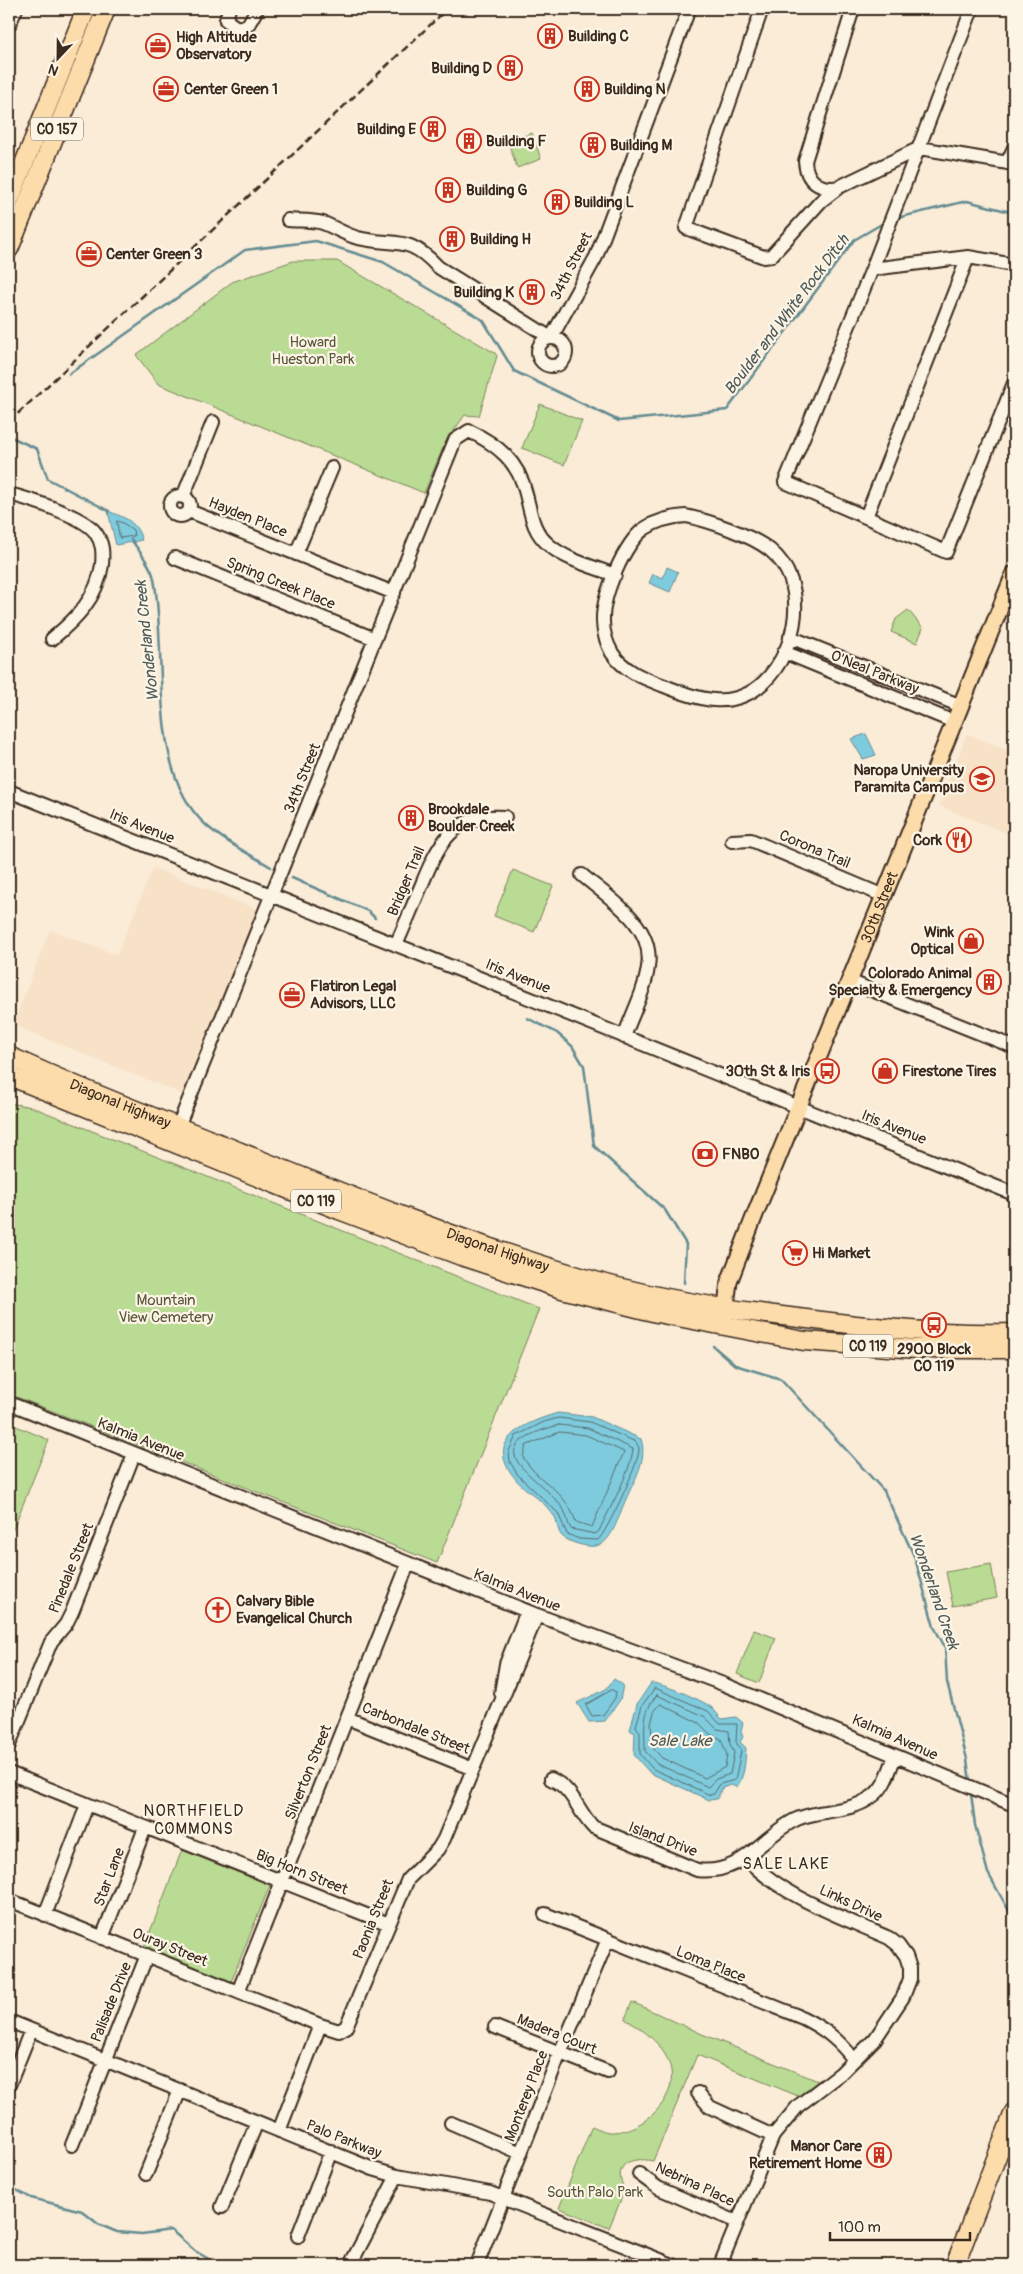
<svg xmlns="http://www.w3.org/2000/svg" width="1023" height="2274" font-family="Pangolin,sans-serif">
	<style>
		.built { fill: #f7e1c7 }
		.green { fill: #b9db94; stroke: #7a8259 }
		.water { fill: #7fcbde; stroke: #648b91 }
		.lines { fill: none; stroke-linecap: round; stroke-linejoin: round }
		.shore { stroke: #566a6b; stroke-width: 1 }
		.stream { stroke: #648b91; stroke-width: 2.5 }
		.minor-casing { stroke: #3b2a1e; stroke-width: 16 }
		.major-casing { stroke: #3b2a1e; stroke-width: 19 }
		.highway-casing { stroke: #3b2a1e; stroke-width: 21 }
		.minor { stroke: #fcf5e5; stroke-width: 12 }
		.major { stroke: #fddcac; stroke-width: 15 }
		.highway { stroke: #fddcac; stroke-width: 18 }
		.rail { stroke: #3b2a1e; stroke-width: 2.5; stroke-dasharray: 8 4; stroke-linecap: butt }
		.labels { text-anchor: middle; stroke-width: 4.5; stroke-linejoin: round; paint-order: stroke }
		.shield { fill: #fcf5e5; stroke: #75675a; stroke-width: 1 }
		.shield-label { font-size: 14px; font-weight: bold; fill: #3b2a1e }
		.poi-label { font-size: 15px; font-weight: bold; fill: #3b2a1e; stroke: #fcf5e5; text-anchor: start }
		.street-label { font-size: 15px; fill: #3b2a1e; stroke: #fcf5e5 }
		.park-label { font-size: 15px; fill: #5a563c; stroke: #fcf5e5 }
		.water-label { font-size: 16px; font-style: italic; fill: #4f5a58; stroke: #fcf5e5 }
		.neighbourhood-label { font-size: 16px; letter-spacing: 1px; fill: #3b2a1e; stroke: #fcf5e5 }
	</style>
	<rect width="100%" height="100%" fill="#faecd7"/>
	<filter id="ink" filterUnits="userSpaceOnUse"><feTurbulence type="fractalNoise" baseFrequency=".02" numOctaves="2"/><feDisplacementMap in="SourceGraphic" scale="10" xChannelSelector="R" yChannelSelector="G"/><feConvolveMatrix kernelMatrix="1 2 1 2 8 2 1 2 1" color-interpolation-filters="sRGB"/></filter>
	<g filter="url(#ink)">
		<path class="built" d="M967,734L1014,753V836L939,806Z
			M153,868L259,910L185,1095L13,1025L50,930L117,955Z"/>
		<path class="green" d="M532,133L541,159L517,168L508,142Z
			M293,261H337L495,353L497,356L479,416L465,415L445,443L424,493L158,384L136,355L232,282Z
			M540,404L582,421L564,465L522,448Z
			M908,610L923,628L917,643L891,632L896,619Z
			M513,870L553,886L534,932L494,916Z
			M9,1103L32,1107L539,1309L437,1563L9,1394Z
			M9,1423L49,1440L9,1539Z
			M991,1564L997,1598L953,1606L946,1572Z
			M754,1630L776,1638L759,1683L737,1674Z
			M182,1850L270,1885L231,1982L144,1947Z
			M632,2002L702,2034L818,2081L798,2096L697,2055L653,2161C630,2156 611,2165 625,2190L609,2228L559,2208L592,2126C599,2129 606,2133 614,2132C643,2130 676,2101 671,2070C666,2046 644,2030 625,2019Z"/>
		<path class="water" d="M108,511C126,518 136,521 142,540L116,545Z
			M667,567L678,572L670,592L649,583L653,574L663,578Z
			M866,734L876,755L863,759L851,739Z
			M558,1413L592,1417L641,1439C648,1459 634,1481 626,1499C620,1512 613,1539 600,1545C590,1549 571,1543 563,1537C557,1532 558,1524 555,1517C552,1513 548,1509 545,1505C535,1495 522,1488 514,1477C483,1439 527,1422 558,1413Z
			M614,1679L623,1685L620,1700L605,1721L589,1722L577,1703L606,1689Z
			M651,1683C662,1683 702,1700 711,1707C715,1710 718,1716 722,1719L736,1717L743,1723L741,1732L743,1737L740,1742L746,1748C745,1761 745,1778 736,1787L731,1785L722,1788L717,1799L709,1800L650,1773L634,1755L635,1733L630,1730L637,1704Z"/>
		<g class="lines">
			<path class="shore" d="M117,521L123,523L133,530L134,536L120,538Z
				M559,1418L590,1422L636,1442C637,1444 639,1447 639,1449C640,1461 607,1532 598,1540L579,1539L567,1534L558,1513L518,1475L510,1462L509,1451L516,1436L544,1422Z
				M559,1425L588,1428L633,1449C630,1474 610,1507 599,1531L595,1534L571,1529C567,1523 567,1516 564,1510C541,1475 468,1449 559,1425Z
				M560,1432L586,1435L624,1452L592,1527L576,1522C564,1487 539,1484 523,1457L526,1446Z
				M655,1688L708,1711L720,1724H737L736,1742L741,1751L735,1780L720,1784L714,1794L710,1795L653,1769L640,1754V1733L636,1726L642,1706Z
				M612,1690L616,1692L615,1698L603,1715L592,1716L586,1705Z
				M657,1695L704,1716L717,1729L729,1731L730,1744L734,1753L730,1774L716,1779L708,1787L657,1764L645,1751C645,1729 641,1713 657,1695Z
				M661,1704L699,1723L710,1734L721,1739L727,1755L725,1767L705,1778L662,1758L653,1748L651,1724L654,1712Z"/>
			<path class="stream" d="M897,218L967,201L1014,213
				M69,374L245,250L316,241L383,262L483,320L514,371L619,421L727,410L854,240L885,222
				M9,436L37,449L48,479L109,511
				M131,539C138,550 152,566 154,579C168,652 146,773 207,826C226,843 250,854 271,867
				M292,878L368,911L375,918
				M527,1018L557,1033L572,1046L584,1066L594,1146L665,1210L686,1244L684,1283
				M713,1346L735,1365L781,1379L884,1491L915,1558L934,1627L945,1647L947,1682L967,1759L970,1782
				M971,1793L975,1825L988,1873L1014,1920
				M9,2186L31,2198L82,2211L98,2224L117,2232L142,2234L171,2230L195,2251L219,2265"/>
			<defs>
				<path id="minor" d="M229,9L226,20L237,28L248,25L257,9
					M762,9L686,228L764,257L771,256L821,201L839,187L920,148L1014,164
					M972,9L872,269L785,482L946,552L1014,383
					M9,25L16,9
					M1007,163L1014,148
					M839,187C820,191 806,181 805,161L853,9
					M288,220C299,221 312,220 323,223C334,227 346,235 358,238C397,247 407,234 438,267L551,338L596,257L689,9
					M872,269L968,257L1014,265
					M538 352a14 14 0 1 1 28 0a14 14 0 1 1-28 0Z
					M9,494C29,499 83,516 95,532C103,543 103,552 102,565C97,598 77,618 52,639
					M170 506a10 10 0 1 1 20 0a10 10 0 1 1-20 0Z
					M183,497L213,422
					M189,511L394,593
					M686,516C710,521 751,535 770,550C810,583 798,649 764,682C733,712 696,699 662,685C643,678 624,671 612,653C607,644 603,631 603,621C602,596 624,544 644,529C657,520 670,517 686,516Z
					M866,517L968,257
					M296,554L332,468
					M175,558L375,639
					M790,637L961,706
					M784,652L954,722
					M9,791L462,971L1014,1194
					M732,841L751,840L884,896
					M582,875C610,899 655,925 648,967C645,991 632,1014 624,1037
					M396,945C405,925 413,905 422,884C439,843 453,813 505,817
					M849,981L1014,1047
					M175,1134L455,440L469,431C497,444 519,462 526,494C531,513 532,531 549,545C566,560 594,567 615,575
					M9,1403L537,1615L723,1684L1014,1805
					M501,1693L506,1664L527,1611
					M347,1718L473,1769
					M9,1745L51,1642L66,1624L72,1612L134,1454
					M9,1773L389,1924
					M551,1779C574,1789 577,1811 593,1827L697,1870C744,1876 760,1836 797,1819C820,1809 849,1813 870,1798C885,1789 889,1771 895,1756
					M9,1900L320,2025
					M545,1914L803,2018C825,2029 840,2041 854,2060
					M45,1915L87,1805
					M102,1938L145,1828
					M238,1992L408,1564
					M9,2021L373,2169L397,2176L490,2193L673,2265
					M495,2027L608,2072
					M9,2085L31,2030
					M698,2093L710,2107L773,2136
					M451,2123L521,2153
					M279,2131L320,2025L339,2031L346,2027L408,1879L438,1849L444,1839L537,1615
					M72,2145L147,1955
					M146,2174L180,2090
					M639,2174L658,2188L737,2222
					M222,2207L257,2122
					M298,2236L331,2151
					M350,2265L397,2176
					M477,2265L560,2053L608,1939
					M720,2265L773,2136L798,2106L841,2073L875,2039L903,1997L910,1979V1968L906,1956L898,1945L889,1938C840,1916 782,1897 745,1857"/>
				<g id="major">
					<path id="s1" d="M724,1320L729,1282L756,1212L1014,574"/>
				</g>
				<g id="highway">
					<path d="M9,201L86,9"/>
					<path d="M9,249L106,9"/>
					<path id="s2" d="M9,1056C85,1092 165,1121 243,1153C354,1198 466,1243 581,1277C641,1295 704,1306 767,1314C852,1325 928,1335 1014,1333"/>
					<path d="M9,1076L339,1210L461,1256L562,1289L657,1313L804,1341L917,1349H1014"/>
					<path d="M955,2265L1014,2112"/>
				</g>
			</defs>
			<use href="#minor" class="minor-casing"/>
			<use href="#major" class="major-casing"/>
			<use href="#highway" class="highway-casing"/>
			<use href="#minor" class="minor"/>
			<use href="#major" class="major"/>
			<use href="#highway" class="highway"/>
			<path class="rail" d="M9,422L447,9"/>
		</g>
	</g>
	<defs>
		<symbol id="building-ring" viewBox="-11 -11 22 22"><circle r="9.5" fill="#fcf5e5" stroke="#c8321e" stroke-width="1.5"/><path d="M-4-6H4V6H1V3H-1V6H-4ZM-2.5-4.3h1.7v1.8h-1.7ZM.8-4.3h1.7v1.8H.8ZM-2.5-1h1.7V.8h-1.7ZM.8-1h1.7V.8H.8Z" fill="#c8321e"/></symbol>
		<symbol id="office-ring" viewBox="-11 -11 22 22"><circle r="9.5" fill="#fcf5e5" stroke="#c8321e" stroke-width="1.5"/><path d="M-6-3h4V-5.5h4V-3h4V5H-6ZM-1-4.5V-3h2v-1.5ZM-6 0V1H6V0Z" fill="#c8321e"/></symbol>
		<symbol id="university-ring" viewBox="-11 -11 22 22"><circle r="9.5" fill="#fcf5e5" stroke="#c8321e" stroke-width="1.5"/><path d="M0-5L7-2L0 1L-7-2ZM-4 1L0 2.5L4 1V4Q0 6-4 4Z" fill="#c8321e"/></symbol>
		<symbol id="restaurant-ring" viewBox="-11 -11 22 22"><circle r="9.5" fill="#fcf5e5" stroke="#c8321e" stroke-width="1.5"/><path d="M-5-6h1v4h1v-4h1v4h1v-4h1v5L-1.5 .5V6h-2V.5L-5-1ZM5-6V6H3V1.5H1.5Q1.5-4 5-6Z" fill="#c8321e"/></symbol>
		<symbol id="shop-ring" viewBox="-11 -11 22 22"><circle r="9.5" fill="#fcf5e5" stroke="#c8321e" stroke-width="1.5"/><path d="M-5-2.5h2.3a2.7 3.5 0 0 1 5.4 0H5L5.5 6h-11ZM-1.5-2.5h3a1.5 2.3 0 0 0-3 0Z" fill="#c8321e"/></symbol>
		<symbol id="bus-ring" viewBox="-11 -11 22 22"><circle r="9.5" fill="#fcf5e5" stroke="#c8321e" stroke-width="1.5"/><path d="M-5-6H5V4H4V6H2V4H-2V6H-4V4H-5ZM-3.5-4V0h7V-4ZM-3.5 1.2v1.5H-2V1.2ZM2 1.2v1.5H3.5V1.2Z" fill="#c8321e"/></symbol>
		<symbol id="bank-ring" viewBox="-11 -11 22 22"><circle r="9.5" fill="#fcf5e5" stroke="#c8321e" stroke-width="1.5"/><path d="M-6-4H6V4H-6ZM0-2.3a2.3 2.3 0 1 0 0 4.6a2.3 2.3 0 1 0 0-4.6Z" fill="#c8321e"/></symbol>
		<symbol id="supermarket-ring" viewBox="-11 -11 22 22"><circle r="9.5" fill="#fcf5e5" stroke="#c8321e" stroke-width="1.5"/><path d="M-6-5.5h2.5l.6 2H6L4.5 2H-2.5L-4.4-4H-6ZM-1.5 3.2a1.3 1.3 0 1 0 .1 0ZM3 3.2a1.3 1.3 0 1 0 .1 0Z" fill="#c8321e"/></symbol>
		<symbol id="church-ring" viewBox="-11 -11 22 22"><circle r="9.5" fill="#fcf5e5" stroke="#c8321e" stroke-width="1.5"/><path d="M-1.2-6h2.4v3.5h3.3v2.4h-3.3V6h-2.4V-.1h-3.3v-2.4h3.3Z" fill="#c8321e"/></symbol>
	</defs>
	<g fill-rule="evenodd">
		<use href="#building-ring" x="536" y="22" width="28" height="28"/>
		<use href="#office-ring" x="144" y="32" width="28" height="28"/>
		<use href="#building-ring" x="496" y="54" width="28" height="28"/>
		<use href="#office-ring" x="152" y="75" width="28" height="28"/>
		<use href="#building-ring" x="573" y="75" width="28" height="28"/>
		<use href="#building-ring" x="419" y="115" width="28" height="28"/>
		<use href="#building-ring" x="455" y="127" width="28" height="28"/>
		<use href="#building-ring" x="579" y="131" width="28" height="28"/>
		<use href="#building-ring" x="434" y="176" width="28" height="28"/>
		<use href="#building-ring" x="543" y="188" width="28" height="28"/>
		<use href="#building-ring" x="438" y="225" width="28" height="28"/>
		<use href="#office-ring" x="75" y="240" width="28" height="28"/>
		<use href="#building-ring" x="518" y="278" width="28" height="28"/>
		<use href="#university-ring" x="968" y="765" width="28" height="28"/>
		<use href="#building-ring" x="397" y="804" width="28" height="28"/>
		<use href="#restaurant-ring" x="945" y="826" width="28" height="28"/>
		<use href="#shop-ring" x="957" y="927" width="28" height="28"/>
		<use href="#building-ring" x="975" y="968" width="28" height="28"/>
		<use href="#office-ring" x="278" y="981" width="28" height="28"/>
		<use href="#bus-ring" x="813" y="1057" width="28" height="28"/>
		<use href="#shop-ring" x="871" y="1057" width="28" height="28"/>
		<use href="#bank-ring" x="691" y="1140" width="28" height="28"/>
		<use href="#supermarket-ring" x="781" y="1239" width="28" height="28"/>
		<use href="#bus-ring" x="920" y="1311" width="28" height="28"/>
		<use href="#church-ring" x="204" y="1596" width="28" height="28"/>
		<use href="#building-ring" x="865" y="2141" width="28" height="28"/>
	</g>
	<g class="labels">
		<g class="shield">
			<rect x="31" y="117.5" width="52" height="23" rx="4"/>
			<rect x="291" y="1189.5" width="50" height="23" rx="4"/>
			<rect x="843" y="1334.5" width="50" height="23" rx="4"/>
		</g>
		<g class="shield-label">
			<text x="57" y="134">CO 157</text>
			<text x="316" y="1206">CO 119</text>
			<text x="868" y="1351">CO 119</text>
		</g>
		<g class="poi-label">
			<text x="568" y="41">Building C</text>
			<text x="176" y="42">High Altitude<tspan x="176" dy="17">Observatory</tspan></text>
			<text x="492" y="73" text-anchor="end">Building D</text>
			<text x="184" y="94">Center Green 1</text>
			<text x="604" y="94">Building N</text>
			<text x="416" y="134" text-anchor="end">Building E</text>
			<text x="486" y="146">Building F</text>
			<text x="610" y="150">Building M</text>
			<text x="466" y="195">Building G</text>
			<text x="574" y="207">Building L</text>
			<text x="470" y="244">Building H</text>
			<text x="106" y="259">Center Green 3</text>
			<text x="514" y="297" text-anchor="end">Building K</text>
			<text x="964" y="775" text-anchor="end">Naropa University<tspan x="964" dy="17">Paramita Campus</tspan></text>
			<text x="428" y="814">Brookdale<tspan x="428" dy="17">Boulder Creek</tspan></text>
			<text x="942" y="845" text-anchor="end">Cork</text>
			<text x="954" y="937" text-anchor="end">Wink<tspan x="954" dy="17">Optical</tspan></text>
			<text x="972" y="978" text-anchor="end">Colorado Animal<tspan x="972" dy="17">Specialty &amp; Emergency</tspan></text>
			<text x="310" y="991">Flatiron Legal<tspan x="310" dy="17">Advisors, LLC</tspan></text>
			<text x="810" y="1076" text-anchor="end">30th St &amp; Iris</text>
			<text x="902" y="1076">Firestone Tires</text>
			<text x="722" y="1159">FNBO</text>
			<text x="812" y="1258">Hi Market</text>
			<text x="934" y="1354" text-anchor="middle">2900 Block<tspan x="934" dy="17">CO 119</tspan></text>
			<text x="236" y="1606">Calvary Bible<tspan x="236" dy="17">Evangelical Church</tspan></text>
			<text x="862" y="2151" text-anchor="end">Manor Care<tspan x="862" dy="17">Retirement Home</tspan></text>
		</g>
		<g class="street-label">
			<text transform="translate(571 266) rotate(-63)" y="5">34th Street</text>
			<text transform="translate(248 517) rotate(22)" y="5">Hayden Place</text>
			<text transform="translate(281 583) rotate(22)" y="5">Spring Creek Place</text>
			<text transform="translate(875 672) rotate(22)" y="5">O'Neal Parkway</text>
			<text transform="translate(302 778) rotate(-68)" y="5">34th Street</text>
			<text transform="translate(142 826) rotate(22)" y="5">Iris Avenue</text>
			<text transform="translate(815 849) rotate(23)" y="5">Corona Trail</text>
			<text transform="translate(406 881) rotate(-67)" y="5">Bridger Trail</text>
			<text dy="5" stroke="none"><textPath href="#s1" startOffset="442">30th Street</textPath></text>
			<text transform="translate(518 976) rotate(22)" y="5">Iris Avenue</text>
			<text dy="5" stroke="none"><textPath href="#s2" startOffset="121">Diagonal Highway</textPath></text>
			<text transform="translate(894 1127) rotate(22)" y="5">Iris Avenue</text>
			<text dy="5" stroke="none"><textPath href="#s2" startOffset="526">Diagonal Highway</textPath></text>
			<text transform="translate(141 1439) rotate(22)" y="5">Kalmia Avenue</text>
			<text transform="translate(71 1568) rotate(-68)" y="5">Pinedale Street</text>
			<text transform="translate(517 1590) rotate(22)" y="5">Kalmia Avenue</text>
			<text transform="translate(416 1728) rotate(22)" y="5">Carbondale Street</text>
			<text transform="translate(895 1737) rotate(24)" y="5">Kalmia Avenue</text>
			<text transform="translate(308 1772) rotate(-68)" y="5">Silverton Street</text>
			<text transform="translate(663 1839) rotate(21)" y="5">Island Drive</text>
			<text transform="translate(302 1872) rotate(22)" y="5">Big Horn Street</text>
			<text transform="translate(109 1877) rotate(-69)" y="5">Star Lane</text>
			<text transform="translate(851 1903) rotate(25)" y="5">Links Drive</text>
			<text transform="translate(373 1919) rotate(-68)" y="5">Paonia Street</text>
			<text transform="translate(170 1947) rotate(22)" y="5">Ouray Street</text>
			<text transform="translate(711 1964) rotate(22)" y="5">Loma Place</text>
			<text transform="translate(111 2002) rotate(-68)" y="5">Palisade Drive</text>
			<text transform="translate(557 2034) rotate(22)" y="5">Madera Court</text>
			<text transform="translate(526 2096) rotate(-69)" y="5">Monterey Place</text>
			<text transform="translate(344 2139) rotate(22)" y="5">Palo Parkway</text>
			<text transform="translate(695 2184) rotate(25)" y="5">Nebrina Place</text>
		</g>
		<g class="park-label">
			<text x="313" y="347">Howard<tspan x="313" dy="17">Hueston Park</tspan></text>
			<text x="166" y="1305">Mountain<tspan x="166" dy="17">View Cemetery</tspan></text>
			<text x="595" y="2197">South Palo Park</text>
		</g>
		<g class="water-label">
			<text transform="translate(786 314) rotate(-53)" y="6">Boulder and White Rock Ditch</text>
			<text transform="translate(146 641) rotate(-96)" y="6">Wonderland Creek</text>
			<text transform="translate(935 1591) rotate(71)" y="6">Wonderland Creek</text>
			<text x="680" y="1746">Sale Lake</text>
		</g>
		<g class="neighbourhood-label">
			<text x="194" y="1816">NORTHFIELD<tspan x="194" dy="18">COMMONS</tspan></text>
			<text x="786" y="1869">SALE LAKE</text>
		</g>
	</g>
	<rect width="1023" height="2274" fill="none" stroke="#fcf5e5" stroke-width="30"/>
	<rect x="15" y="15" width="993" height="2244" fill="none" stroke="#3b2a1e" stroke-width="2" filter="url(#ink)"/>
	<g transform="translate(58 58) rotate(202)" stroke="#fcf5e5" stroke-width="4" paint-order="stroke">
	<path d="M0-4L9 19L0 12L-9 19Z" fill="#3b2a1e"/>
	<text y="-8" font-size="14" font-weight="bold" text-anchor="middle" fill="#3b2a1e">N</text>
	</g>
	<path d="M830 2232v8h140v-8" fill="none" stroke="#3b2a1e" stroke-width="2.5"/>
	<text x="838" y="2232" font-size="15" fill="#3b2a1e" stroke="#fcf5e5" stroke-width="4" paint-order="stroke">100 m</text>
</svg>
